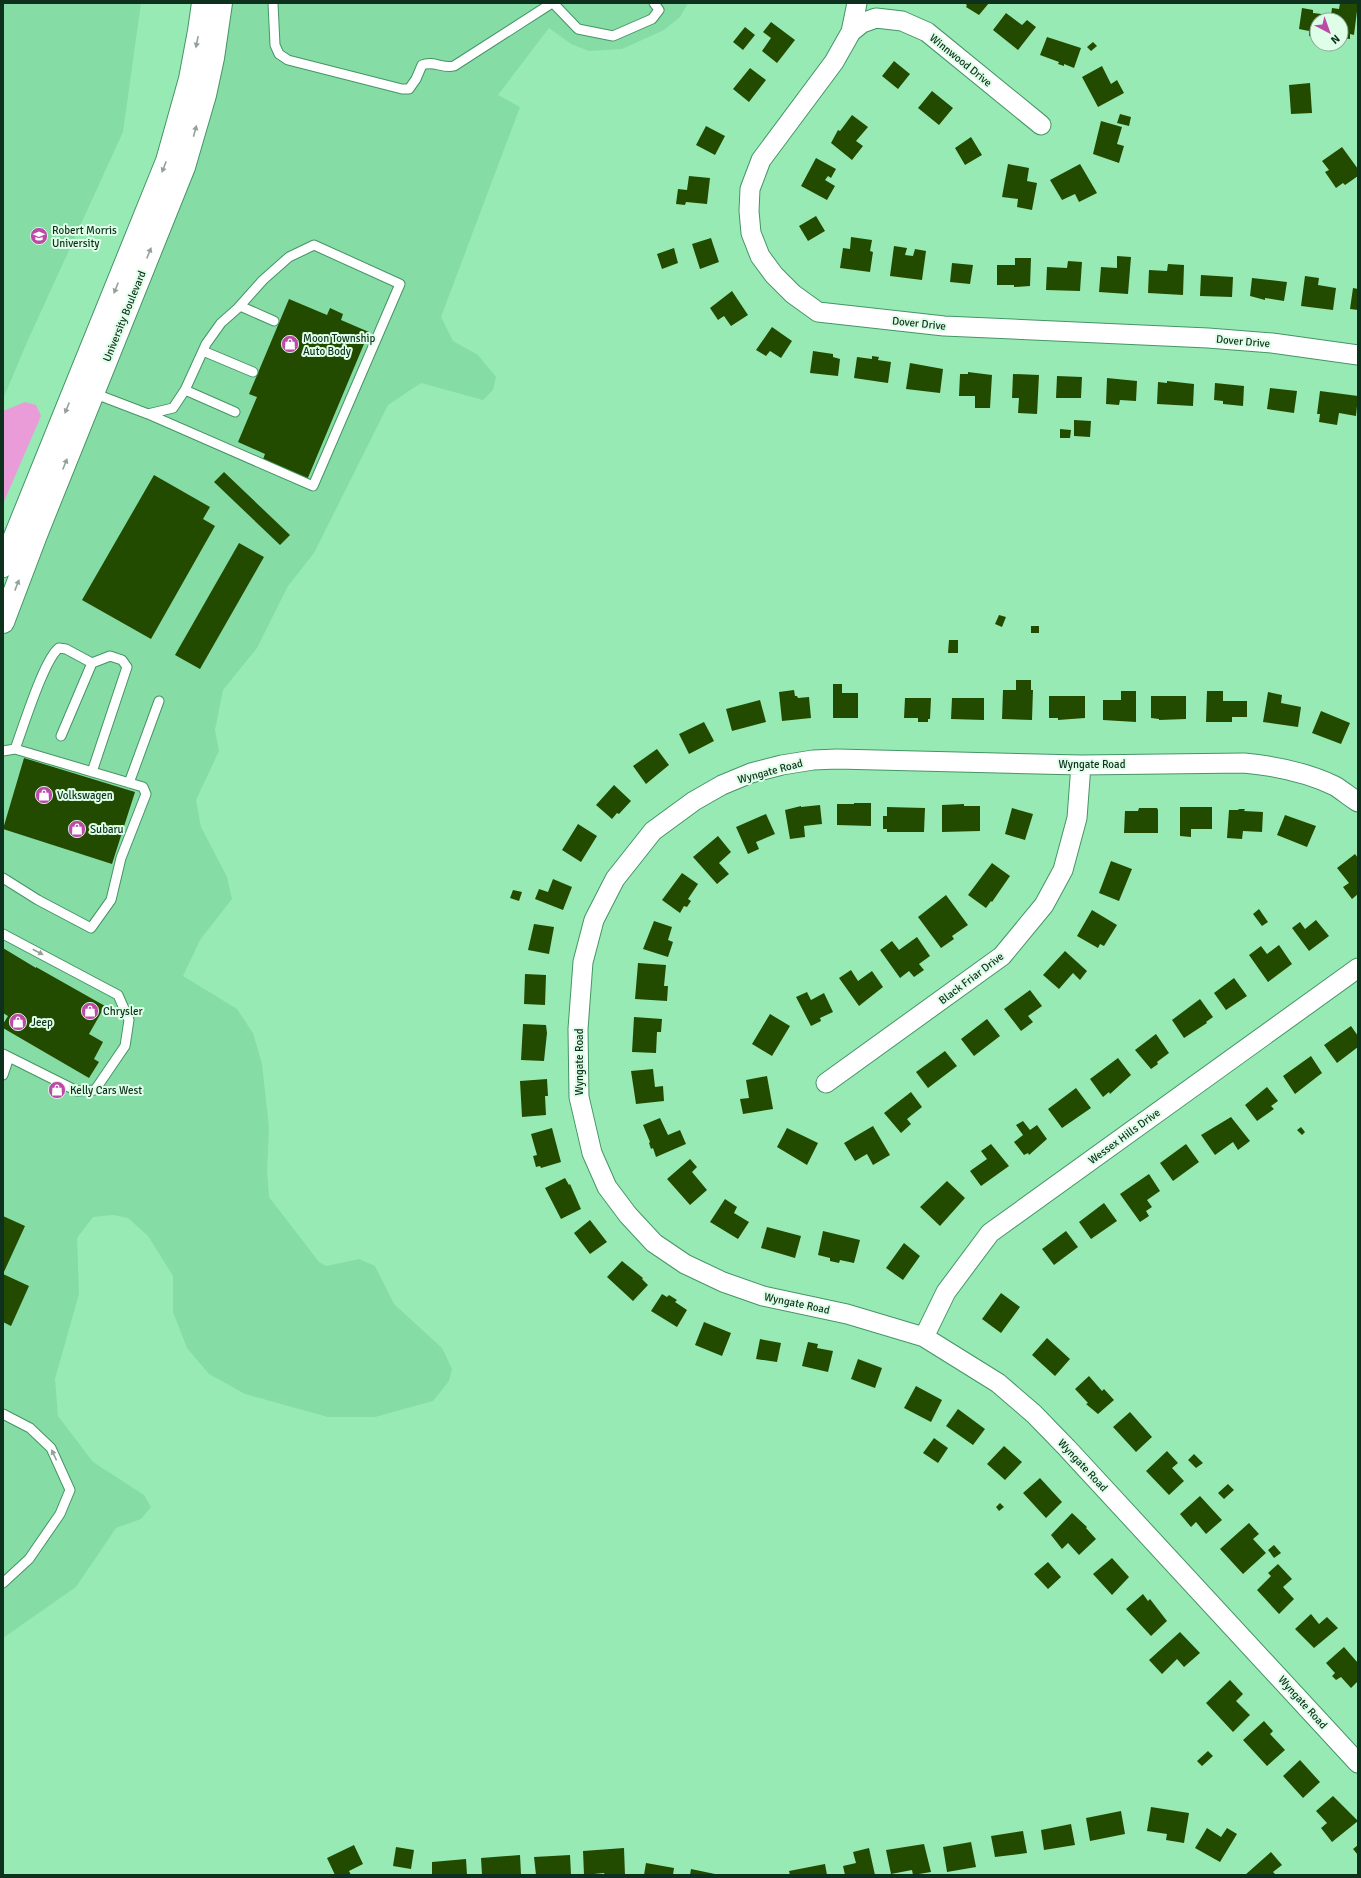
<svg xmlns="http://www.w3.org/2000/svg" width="1361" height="1878" font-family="Signika,sans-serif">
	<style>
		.built { fill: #85dca5 }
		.green { fill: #e99cd8 }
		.building { fill: #234b00 }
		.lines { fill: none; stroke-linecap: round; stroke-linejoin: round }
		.service-casing { stroke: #449565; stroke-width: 11 }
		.minor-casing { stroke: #449565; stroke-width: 21 }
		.primary-casing { stroke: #449565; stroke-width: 24 }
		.service { stroke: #fff; stroke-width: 9 }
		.minor { stroke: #fff; stroke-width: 19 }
		.primary { stroke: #fff; stroke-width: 22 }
		.oneway { fill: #93a299 }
		.labels { text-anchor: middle; stroke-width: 4; stroke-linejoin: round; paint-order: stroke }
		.street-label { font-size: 11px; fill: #0e311d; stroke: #dffee8 }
		.poi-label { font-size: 11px; fill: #0e311d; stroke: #dffee8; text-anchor: start }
	</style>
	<rect width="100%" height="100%" fill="#98eab5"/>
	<path class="built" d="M3,3H141L123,132L28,340L3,399Z
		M221,3H688L680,17L664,30L622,49L589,51L571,44L549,28L498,95L520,107L441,317L453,341L478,355L496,377L493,390L483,400L421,383L388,405L314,553L288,586L257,648L223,690L215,730L219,751L196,800L201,827L227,877L232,899L200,940L183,976L237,1009L253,1033L262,1064L269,1128L267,1171L269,1197L319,1262L326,1266L359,1259L375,1266L394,1304L442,1348L452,1369L449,1381L433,1401L375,1417H328L245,1394L209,1374L187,1348L173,1312V1276L148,1236L128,1218L113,1215L93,1217L77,1238L79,1294L55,1379L58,1416L93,1462L144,1495L151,1507L141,1519L116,1528L76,1587L3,1638V622Z"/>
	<path class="green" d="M25,402L36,405L41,416L3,504V411Z"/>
	<path class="building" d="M964,3H989L979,15L966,7L967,5Z
		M1340,3H1358L1354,35L1350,34V39L1341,38V20H1317V37L1309,36V31L1299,29L1302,8L1313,10V13L1331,15L1332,8L1339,9Z
		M1006,13L1022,25L1027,20L1036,27L1018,50L993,30Z
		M771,22L795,40L777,63L762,51L771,38L763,32Z
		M745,27L755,35L743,50L733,42Z
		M1047,37L1081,48L1074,68L1064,64V66L1058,64L1059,62L1040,55Z
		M1093,42L1097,46L1091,51L1087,47Z
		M894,61L910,74L898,89L882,76Z
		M1102,66L1111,84L1117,80L1124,93L1098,107L1082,77Z
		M750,68L766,80L749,102L733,89Z
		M1310,83L1312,113L1291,114L1289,85Z
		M932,91L953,108L939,125L918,108Z
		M1120,114L1131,117L1129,126L1117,123Z
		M852,115L868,127L856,141L863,146L852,160L831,143L838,130L840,131Z
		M1101,121L1122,127L1117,144L1124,146L1119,163L1093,154Z
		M706,126L725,136L715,155L696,145Z
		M971,137L982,155L965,165L955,148Z
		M1342,147L1358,169V176L1345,185L1343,183L1336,188L1325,172L1329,170L1322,161Z
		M816,158L836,169L831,178L828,176L825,180L835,186L827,200L801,186Z
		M1008,164L1029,168L1027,181L1037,183L1032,210L1017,207L1018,199L1002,197Z
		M1080,164L1097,193L1079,202L1075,194L1062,200L1050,180Z
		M689,176L710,178L707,204L686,202L685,205L676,204L678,189L687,190Z
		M816,216L825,231L808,241L799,226Z
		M851,237L872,240L870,251L873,252L870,272L840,268L843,248L850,249Z
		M711,238L719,262L700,269L692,244Z
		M894,246L907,248L905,255L913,256L915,249L926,251L922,280L890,276Z
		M674,248L678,263L662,269L657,254Z
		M1117,256L1131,257L1128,294L1099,292L1101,267L1117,268Z
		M1015,258H1031L1030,286L1014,287V285H997V265H1015Z
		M1068,261L1082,262L1080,291L1046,290L1047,267L1067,268Z
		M952,263L973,265L970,284L950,282Z
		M1168,264L1184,265L1183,295L1148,293L1149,270L1167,271Z
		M1201,275L1233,277L1232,297L1200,296Z
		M1305,276L1319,278L1318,285L1336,288L1333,310L1301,306Z
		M1252,278L1287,282L1284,301L1265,298V300L1250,296Z
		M1353,288L1358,289V310L1350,309Z
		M732,291L748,315L731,326L724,316L718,320L710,308Z
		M289,299L327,315L330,308L343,314L341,320L369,332L307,480L262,462L265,454L238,442L257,397L249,394Z
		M772,327L792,341L781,358L770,351L766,356L756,350Z
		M813,351L833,354V357L840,359L838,376L810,373Z
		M872,356L879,357L878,360L891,362L888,383L854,378L857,357L872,359Z
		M910,363L943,369L940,393L906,389Z
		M968,372L992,375L990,408H975V396H959L960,374H968Z
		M1013,374L1039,375L1037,414L1018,413L1019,398H1012Z
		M1057,376L1082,377L1081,398H1056Z
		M1107,378L1137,381L1136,401L1120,400L1119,405L1106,404Z
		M1167,381L1194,384L1193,406L1157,404L1158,382L1167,383Z
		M1215,383L1244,386L1243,406L1223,404V401L1214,400Z
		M1270,388L1297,391L1294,413L1267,409Z
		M1320,391L1358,396L1356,416L1339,413L1337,425L1319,422L1320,414H1317Z
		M1074,420L1091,421L1090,437L1074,436Z
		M1060,429L1071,430L1070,438H1060Z
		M224,472L290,535L280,545L214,482Z
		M154,475L210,507L203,519L215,526L151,639L82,600Z
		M239,543L264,557L200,669L175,655Z
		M999,615L1006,617L1002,627L995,624Z
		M1031,626H1039V633H1031Z
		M949,640H958V653H948Z
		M1016,680H1031V690H1033L1032,720L1002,719L1003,690H1016Z
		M833,684H842V693H858V718H833Z
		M794,690L795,696H797L798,698L809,697L811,718L782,721L779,692Z
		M1121,691H1136V722L1103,720V700H1121Z
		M1207,691H1223V701H1247V717H1232V722H1206Z
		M1268,692L1282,695L1281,703L1301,707L1298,727L1263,722Z
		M1049,696H1085V718L1058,720V718H1049Z
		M1151,696H1186V719L1159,720V719L1151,718Z
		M905,698H931L930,719H928V722H918V718H904Z
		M952,698H984V720L951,719Z
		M760,700L766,722L732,731L726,709Z
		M1321,711L1350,723L1341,744L1312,733Z
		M704,722L714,741L689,754L679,734Z
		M657,749L669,765L646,784L633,766Z
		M24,758L135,792L112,864L3,829Z
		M614,785L631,801L619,814L617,813L612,819L596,805Z
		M854,803H871V826L837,825V804H854Z
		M964,804V806H980V831L942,832V805Z
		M820,805L822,824L804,826L805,837L790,839L785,810L801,806V807Z
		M887,807L925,808L924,832H887V829H883V816H887Z
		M1180,807H1212V829H1191V837L1180,836Z
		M1012,808L1033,814L1025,840L1005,834Z
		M1139,808H1157L1158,810V833H1124L1125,811H1138Z
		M1239,809H1245L1244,811L1263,812L1262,832L1243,831L1242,839L1227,838L1229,810H1238Z
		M766,814L775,834L756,842L759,849L748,854L736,827Z
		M1285,815L1316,826L1307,847L1277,835Z
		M578,824L597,836L581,862L562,850Z
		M718,836L731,852L719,863L729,874L717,884L693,857Z
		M1355,854L1358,858V894L1352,899L1343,887L1349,883L1337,868Z
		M1111,861L1132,869L1119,901L1099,893Z
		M992,863L1010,876L992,902L991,901L986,908L968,895Z
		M682,873L698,884L688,899L691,901L687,907L684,906L680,913L662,900Z
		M553,879L572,887L563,910L535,899L539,889L548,892Z
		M513,890L522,892L519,901L510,898Z
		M946,895L968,925L952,936L954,939L941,948L918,917Z
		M1259,909L1268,922L1262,926L1253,914Z
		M1092,910L1117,925L1104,946L1100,944L1098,948L1077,936Z
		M1316,920L1329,936L1309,951L1292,928L1300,922L1305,929Z
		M654,921L672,927L668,940L673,942L668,957L643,949Z
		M534,924L554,927L549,954L528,950Z
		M917,937L930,956L919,964L924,970L914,977L909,971L900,978L880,950L892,941L899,950Z
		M1279,945L1292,964L1268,982L1249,955L1261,946L1267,954Z
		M3,948L36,968V967L105,1006L89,1034L103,1042L94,1059L99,1062L89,1078L3,1028V1024L8,1016L3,1013Z
		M1065,951L1087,971L1080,980L1073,973L1059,989L1043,975Z
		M638,963L666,965L664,986H668L667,1001L635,999Z
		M851,970L858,981L872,971L883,987L859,1006L839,978Z
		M525,974L546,975L545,1005L524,1004Z
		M1234,978L1247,996L1226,1010L1214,993Z
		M1030,990L1042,1006L1028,1016L1033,1022L1021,1031L1004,1009Z
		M807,992L811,1000L824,993L833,1012L820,1018L821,1021L811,1026L796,997Z
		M1200,999L1213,1017L1206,1022L1207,1023L1184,1038L1172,1020Z
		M770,1014L790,1026L772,1056L752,1044Z
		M634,1017L662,1019L661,1032H657L656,1053L632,1052Z
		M987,1019L1000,1036L974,1056L961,1039Z
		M523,1024L546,1025L547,1033L544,1061L521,1060Z
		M1351,1026L1358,1036V1047L1337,1063L1324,1045Z
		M1156,1034L1169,1053L1157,1062L1158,1064L1151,1069L1135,1050Z
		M945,1051L957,1066L928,1088L916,1072Z
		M1311,1056L1322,1073L1295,1094L1283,1076Z
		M1118,1058L1131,1075L1110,1094L1109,1092L1103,1097L1090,1079Z
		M653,1069L655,1087L663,1086L664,1101L636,1104L631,1071Z
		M767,1076L773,1109L743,1114L740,1099L749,1098L746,1080Z
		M547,1079L548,1096H545L546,1115L522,1117L520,1081Z
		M1267,1087L1278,1101L1271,1106L1274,1109L1257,1121L1245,1105Z
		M1076,1088L1091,1108L1062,1128L1048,1109Z
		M911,1092L922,1107L907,1119L911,1124L901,1133L884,1113Z
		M1231,1117L1250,1141L1238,1150L1233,1142L1215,1155L1201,1135Z
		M660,1118L668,1135L680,1130L686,1144L656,1157L653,1148L651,1149L649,1143L650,1142L643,1125Z
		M1023,1121L1030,1130L1037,1125L1047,1139L1029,1155L1028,1153L1024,1155L1014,1142L1023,1135L1016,1125Z
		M873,1126L890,1155L873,1165L867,1154L855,1161L844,1143Z
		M1301,1127L1305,1132L1302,1135L1297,1130Z
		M552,1128L561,1162L541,1168L540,1166L536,1167L533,1156L537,1155L531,1134Z
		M787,1128L818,1143L807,1165L777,1147Z
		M991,1144L1009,1166L981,1186L970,1171L987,1159L981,1151Z
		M1186,1144L1199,1162L1173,1181L1160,1163Z
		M690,1159L697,1167L692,1172L707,1190L690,1205L667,1179Z
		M1149,1174L1160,1191L1147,1200L1152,1207L1146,1211L1149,1216L1140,1222L1120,1194Z
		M565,1178L569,1185L570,1184L581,1209L561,1219L545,1188Z
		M947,1181L965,1198L940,1226L920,1207Z
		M725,1199L737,1207L734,1213L749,1222L738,1239L710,1222Z
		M1104,1203L1117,1221L1091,1239L1079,1222Z
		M3,1216L25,1226L3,1274L29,1286L11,1326L3,1322Z
		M590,1220L607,1242L590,1254L574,1233Z
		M767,1227L801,1236L795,1258L761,1248Z
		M823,1231L860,1240L854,1263L840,1260L839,1263L830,1261V1258L818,1255Z
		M1066,1231L1078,1247L1054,1265L1042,1249Z
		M904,1243L920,1256L903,1280L886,1268Z
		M622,1261L643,1278L642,1279L648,1285L633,1301L607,1277Z
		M1001,1293L1020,1307L1001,1333L982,1319Z
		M662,1294L667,1297L669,1295L677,1300L675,1302L687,1310L677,1327L651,1311Z
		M704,1322L731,1333L722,1356L695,1345Z
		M1047,1338L1070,1359L1055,1376L1032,1355Z
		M760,1339L781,1343L777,1362L756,1359Z
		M808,1342L818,1344L817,1348L833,1351L828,1372L802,1366Z
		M858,1359L882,1368L875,1388L851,1379Z
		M1089,1376L1102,1391L1104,1389L1114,1400L1098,1414L1086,1404L1088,1403L1075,1389Z
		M916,1386L942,1400L931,1422L904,1408Z
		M958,1409L985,1429L973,1445L946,1426Z
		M1130,1412L1152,1437L1136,1452L1113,1427Z
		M934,1438L948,1448L938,1463L923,1453Z
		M1004,1446L1022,1462L1005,1480L987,1464Z
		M1167,1451L1178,1463L1172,1468L1184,1481L1169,1495L1146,1471Z
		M1194,1454L1203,1463L1196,1468L1188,1460Z
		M1040,1478L1062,1502L1046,1518L1023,1493Z
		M1228,1484L1234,1490L1224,1499L1218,1493Z
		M1200,1496L1222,1520L1206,1534L1196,1522L1191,1527L1180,1514Z
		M1000,1503L1004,1507L999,1511L996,1507Z
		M1072,1513L1087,1527L1086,1528L1096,1539L1079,1555L1068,1543L1062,1549L1051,1535Z
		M1249,1523L1259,1534L1253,1539L1266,1553L1243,1574L1220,1549Z
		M1274,1545L1281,1553L1274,1558L1268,1550Z
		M1112,1558L1129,1577L1112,1595L1093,1574Z
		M1048,1562L1061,1577L1048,1589L1034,1574Z
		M1278,1564L1292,1579L1283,1587L1294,1599L1279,1614L1257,1590L1271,1576L1268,1573Z
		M1143,1594L1148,1601L1150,1599L1167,1621L1151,1636L1126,1609Z
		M1311,1614L1319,1624L1327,1617L1338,1628L1314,1648L1295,1629Z
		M1180,1632L1200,1653L1184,1667L1177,1659L1162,1674L1149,1660Z
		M1344,1647L1358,1663V1681L1351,1688L1341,1677L1336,1680L1332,1676L1335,1673L1326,1663Z
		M1230,1680L1243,1694L1236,1701L1250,1715L1233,1732L1206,1703Z
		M1264,1721L1273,1731L1270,1734L1285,1750L1267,1766L1243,1740Z
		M1208,1751L1213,1756L1202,1766L1197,1761Z
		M1300,1760L1320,1782L1303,1798L1283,1776Z
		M1333,1796L1358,1821L1332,1842L1321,1828L1327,1823L1316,1811Z
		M1151,1807L1189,1813L1184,1843L1166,1840L1167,1834L1147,1831Z
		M1121,1811L1125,1834L1090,1841L1086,1818Z
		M1071,1824L1075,1845L1044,1850L1041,1830Z
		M1207,1828L1221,1837L1227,1828L1237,1834L1220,1862L1195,1848Z
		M1023,1831L1027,1853L995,1857L991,1836Z
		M971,1842L976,1867L947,1872L943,1847Z
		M924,1844L931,1872L913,1875L912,1870L891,1874L886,1850Z
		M354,1845L363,1864L349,1871L351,1875H335L327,1858Z
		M1358,1845V1855L1353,1849Z
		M396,1847L414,1850L411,1869L393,1866Z
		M624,1848L625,1875H605L604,1873L584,1875L583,1851Z
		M869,1848L875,1875H845L843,1866L856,1863L853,1852Z
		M1271,1852L1282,1865L1273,1872L1276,1875H1245Z
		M520,1855L521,1875H482L481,1858Z
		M570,1855L571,1875H536L534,1857Z
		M466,1859L467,1875H432V1862Z
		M646,1863L674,1868L673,1875H644Z
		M825,1864L827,1875H790L789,1871Z
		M691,1869L715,1874V1875H690Z"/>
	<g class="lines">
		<defs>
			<path id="service" d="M273,3L275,45L279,54L288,60L402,89H409L416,79L422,65C434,60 442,69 454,66L552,3
				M553,3L578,29L613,36L652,19L659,10L654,3
				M240,306L274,321
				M203,351L253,372
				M93,393L148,414L313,486L400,284L314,245L289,257L263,280L238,308L221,323L206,344L185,390
				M148,414L173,408L185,390L235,412
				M61,736L92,663L110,656L122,660L127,667L92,772
				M15,749C23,728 44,659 59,648L66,649L92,663
				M3,751L15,749L143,787L146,794L121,858L111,900L91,928L38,900L3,878
				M129,783L159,701
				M3,934L118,995L129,1020L125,1046L95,1090L77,1091L3,1054
				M3,1075L9,1057
				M3,1414L30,1428L51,1448L70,1490L60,1514L29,1559L3,1583"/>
			<path id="minor" d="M857,3L851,32L834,62L761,160L750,189L749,211L751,233L760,256L774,275L793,294L818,312L944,326L1208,338L1272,343L1358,355
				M851,32L862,23L876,18L902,21L927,32L1041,125
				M1358,802C1350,797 1343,791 1335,786C1306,772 1276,766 1244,763L1081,765L837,759L813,760L782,765L751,773L722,785L694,801L653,831L615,879L594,920L583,962L578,1029L579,1097L592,1153L607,1187L628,1215L654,1243L685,1264L723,1282L763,1296L847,1314L924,1337L998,1383L1034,1414L1067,1448L1358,1763
				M826,1083L1002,956L1044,905L1063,870L1077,818L1081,765
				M924,1337L946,1292L990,1233L1358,968"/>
			<path id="primary" d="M3,566L167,161L190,79L199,31L203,3
				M3,622L36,535L184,167L205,95L213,58L221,3"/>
		</defs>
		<use href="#service" class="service-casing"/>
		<use href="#minor" class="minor-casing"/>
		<use href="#primary" class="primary-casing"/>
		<use href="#service" class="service"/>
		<use href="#minor" class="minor"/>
		<use href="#primary" class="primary"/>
	</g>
	<defs><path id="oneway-solid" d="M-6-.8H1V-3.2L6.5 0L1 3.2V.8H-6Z"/></defs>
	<g class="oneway">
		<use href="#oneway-solid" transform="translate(197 42) rotate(101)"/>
		<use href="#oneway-solid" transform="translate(195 131) rotate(-75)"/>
		<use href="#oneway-solid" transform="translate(164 167) rotate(111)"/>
		<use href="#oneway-solid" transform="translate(149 253) rotate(-68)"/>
		<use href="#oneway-solid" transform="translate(116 288) rotate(112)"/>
		<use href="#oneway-solid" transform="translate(67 408) rotate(112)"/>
		<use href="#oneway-solid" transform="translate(65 464) rotate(-68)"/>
		<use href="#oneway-solid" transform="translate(17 585) rotate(-69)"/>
		<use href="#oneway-solid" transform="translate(38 952) rotate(28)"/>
		<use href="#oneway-solid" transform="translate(54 1455) rotate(-115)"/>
	</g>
	<defs>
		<symbol id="university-disc" viewBox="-11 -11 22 22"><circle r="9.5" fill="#bc4ba8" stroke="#dffee8"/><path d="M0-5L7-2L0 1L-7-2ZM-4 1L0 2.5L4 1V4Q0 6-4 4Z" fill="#fff"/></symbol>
		<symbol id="shop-disc" viewBox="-11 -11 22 22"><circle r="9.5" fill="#bc4ba8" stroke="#dffee8"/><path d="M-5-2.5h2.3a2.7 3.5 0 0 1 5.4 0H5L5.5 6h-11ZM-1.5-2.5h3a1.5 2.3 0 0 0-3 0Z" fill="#fff"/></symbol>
	</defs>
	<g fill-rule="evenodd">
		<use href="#university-disc" x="29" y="226" width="20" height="20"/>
		<use href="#shop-disc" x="280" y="334" width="20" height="20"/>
		<use href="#shop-disc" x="34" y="785" width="20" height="20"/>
		<use href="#shop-disc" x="67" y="819" width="20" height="20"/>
		<use href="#shop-disc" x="80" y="1001" width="20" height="20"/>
		<use href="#shop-disc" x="8" y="1012" width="20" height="20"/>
		<use href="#shop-disc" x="47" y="1080" width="20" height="20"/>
	</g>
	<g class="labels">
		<g class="street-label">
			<text transform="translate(961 60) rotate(39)" y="4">Winnwood Drive</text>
			<text transform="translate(124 316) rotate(-68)" y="4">University Boulevard</text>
			<text transform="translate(919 323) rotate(6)" y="4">Dover Drive</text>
			<text transform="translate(1243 341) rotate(5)" y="4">Dover Drive</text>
			<text x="1092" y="768">Wyngate Road</text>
			<text transform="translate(770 771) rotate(-15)" y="4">Wyngate Road</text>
			<text transform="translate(971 978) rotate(-37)" y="4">Black Friar Drive</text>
			<text transform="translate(579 1062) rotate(-90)" y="4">Wyngate Road</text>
			<text transform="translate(1124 1136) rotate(-36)" y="4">Wessex Hills Drive</text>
			<text transform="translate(797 1303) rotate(12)" y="4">Wyngate Road</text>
			<text transform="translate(1083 1465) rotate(47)" y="4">Wyngate Road</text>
			<text transform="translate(1303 1702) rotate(48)" y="4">Wyngate Road</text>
		</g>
		<g class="poi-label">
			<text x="52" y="234">Robert Morris<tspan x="52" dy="13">University</tspan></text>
			<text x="303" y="342">Moon Township<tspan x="303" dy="13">Auto Body</tspan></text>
			<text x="57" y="799">Volkswagen</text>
			<text x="90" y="833">Subaru</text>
			<text x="103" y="1015">Chrysler</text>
			<text x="31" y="1026">Jeep</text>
			<text x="70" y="1094">Kelly Cars West</text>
		</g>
	</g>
	<rect width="1361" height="1878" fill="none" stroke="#0e311d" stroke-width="8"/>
	<g transform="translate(1329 32) rotate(139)"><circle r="19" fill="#dffee8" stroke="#8bac97"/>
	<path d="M0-3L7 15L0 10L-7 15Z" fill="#bc4ba8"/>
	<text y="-6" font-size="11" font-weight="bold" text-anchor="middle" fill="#0e311d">N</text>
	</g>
</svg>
